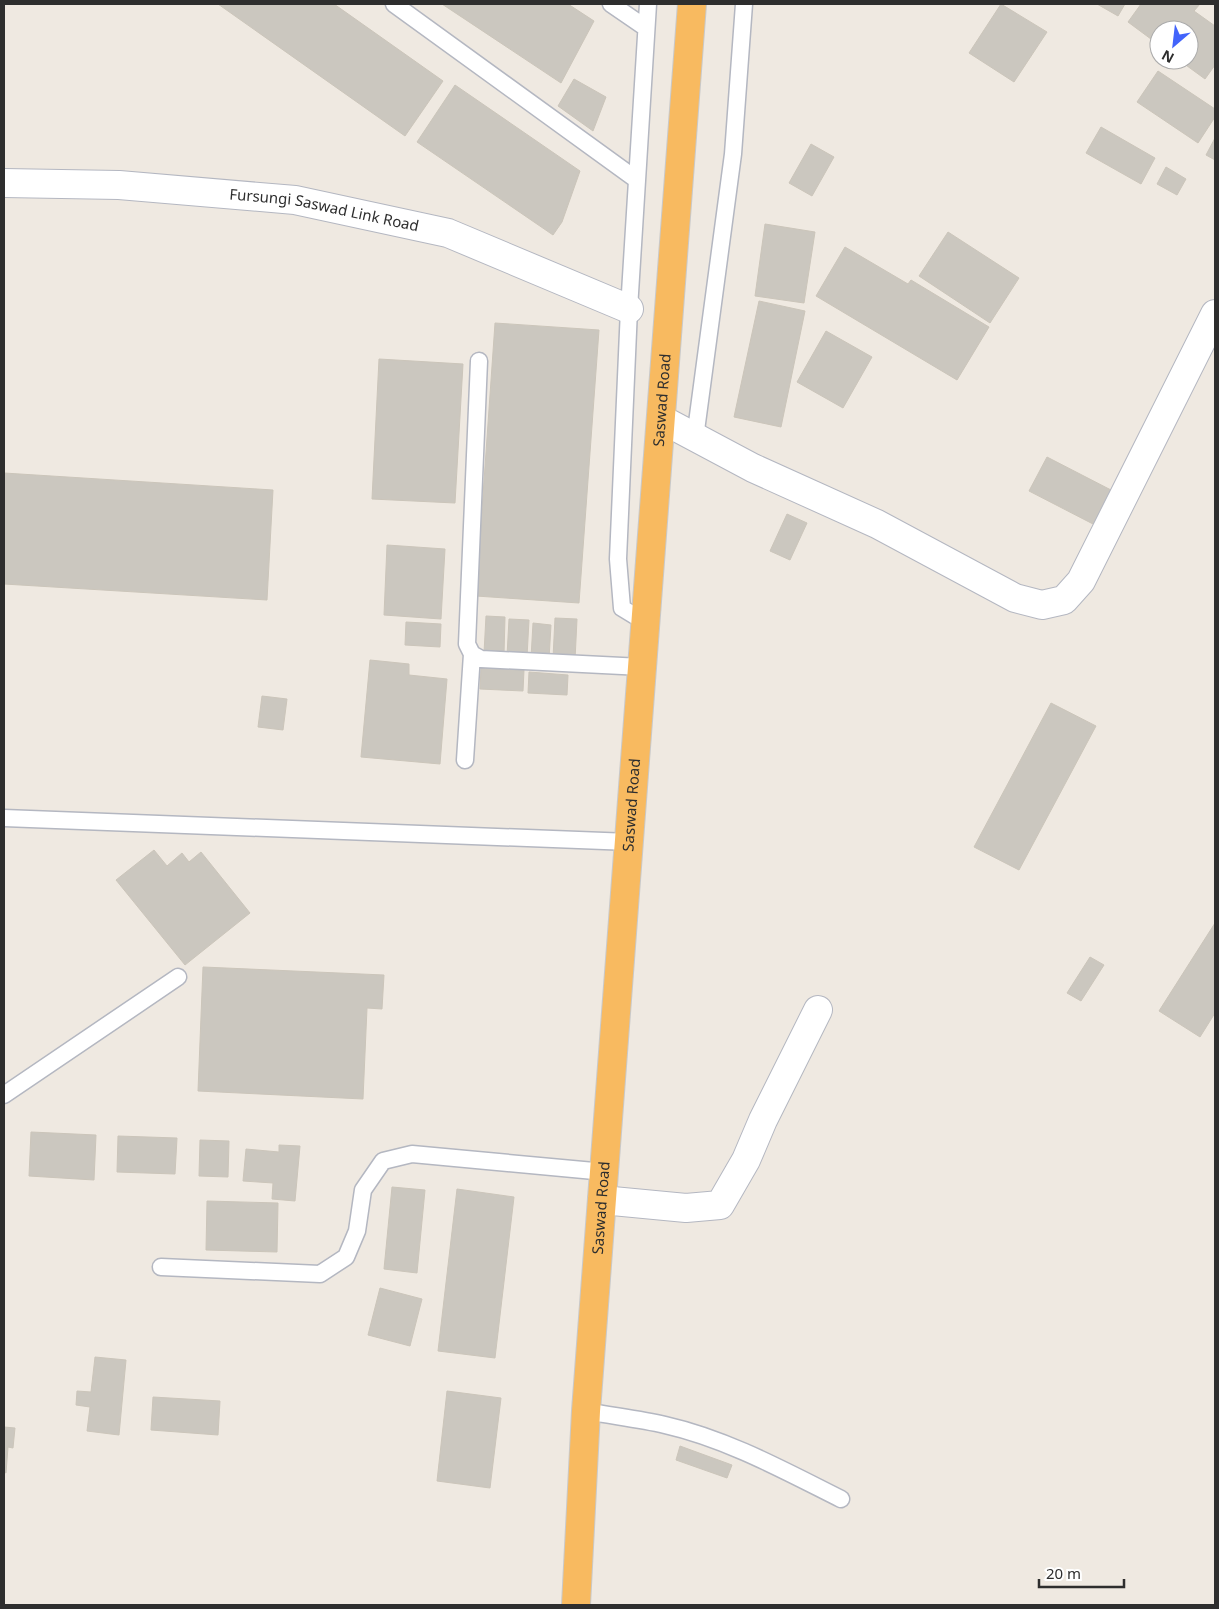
<svg xmlns="http://www.w3.org/2000/svg" width="1219" height="1609" font-family="'Noto Sans',sans-serif">
	<style>
		.building { fill: #cbc7bf; stroke: #cbc5ba }
		.lines { fill: none; stroke-linecap: round; stroke-linejoin: round }
		.service-casing { stroke: #b4b7c1; stroke-width: 19 }
		.minor-casing { stroke: #b4b7c1; stroke-width: 30 }
		.tertiary-casing { stroke: #b4b7c1; stroke-width: 30 }
		.trunk-casing { stroke: #c9c9c9; stroke-width: 30 }
		.service { stroke: #fff; stroke-width: 16 }
		.minor { stroke: #fff; stroke-width: 28 }
		.tertiary { stroke: #fff; stroke-width: 28 }
		.trunk { stroke: #f8ba60; stroke-width: 28 }
		.labels { text-anchor: middle; stroke-width: 5; stroke-linejoin: round; paint-order: stroke }
		.street-label { font-size: 15px; fill: #2e2e2e; stroke: #fff }
	</style>
	<rect width="100%" height="100%" fill="#efe9e1"/>
	<path class="building" d="M218,4H334L443,81L405,136Z
		M442,4H568L594,21L561,83Z
		M1001,4L1047,32L1014,82L969,53Z
		M1097,4H1125L1118,16Z
		M1141,4H1200L1194,11L1215,26V65L1205,79L1179,60H1189V30H1159V45L1128,22Z
		M1158,71L1215,109V117L1198,143L1137,102Z
		M574,79L606,97L593,131L558,106Z
		M455,85L580,171L562,222L553,235L417,142Z
		M1101,127L1155,158L1141,184L1086,153Z
		M1215,138V160L1206,155Z
		M811,144L834,157L812,196L789,183Z
		M1166,167L1186,179L1177,195L1157,184Z
		M765,224L815,232L804,303L755,296Z
		M948,232L1019,278L990,323L919,276Z
		M845,247L908,284L911,280L989,327L957,380L816,296Z
		M759,301L805,311L781,427L734,417Z
		M495,323L599,330L579,603L476,596Z
		M826,331L872,357L843,408L797,382Z
		M379,359L463,364L455,503L372,499Z
		M1047,457L1111,490L1093,524L1029,491Z
		M4,473L273,490L267,600L4,584Z
		M787,514L807,523L790,560L770,551Z
		M387,545L445,549L441,619L384,615Z
		M486,616L505,617L504,654L484,653Z
		M555,618L577,619L575,660L553,658Z
		M509,619L529,620L527,657L507,656Z
		M406,622L441,624L440,647L405,645Z
		M533,623L551,625L549,659L531,658Z
		M370,660L409,664V675L447,679L440,764L361,757Z
		M481,668L524,670L523,691L480,689Z
		M529,672L568,675L567,695L528,693Z
		M262,696L287,699L283,730L258,727Z
		M1051,703L1096,726L1019,870L974,847Z
		M154,850L167,866L182,853L189,862L201,852L250,913L185,965L116,880Z
		M1215,923V1013L1200,1037L1159,1011Z
		M1090,957L1104,965L1081,1001L1067,993Z
		M203,967L384,975L382,1009L367,1008L363,1099L198,1091Z
		M31,1132L96,1135L94,1180L29,1176Z
		M118,1136L177,1138L175,1174L117,1172Z
		M200,1140L229,1141L228,1177L199,1176Z
		M279,1145L300,1146L295,1201L272,1199L273,1183L243,1181L246,1149L279,1152Z
		M392,1187L425,1190L417,1273L384,1269Z
		M457,1189L514,1197L495,1358L438,1351Z
		M207,1201L278,1203L277,1252L206,1250Z
		M380,1288L422,1299L410,1346L368,1335Z
		M95,1357L126,1360L119,1435L87,1431L90,1407L76,1405L77,1391L91,1392Z
		M447,1391L501,1398L490,1488L437,1481Z
		M153,1397L220,1401L218,1435L151,1430Z
		M4,1427L15,1428L13,1448L8,1447L6,1473L4,1472Z
		M680,1446L732,1465L727,1478L676,1460Z"/>
	<g class="lines">
		<defs>
			<path id="service" d="M394,4L637,180
				M611,4L646,28
				M479,361L467,644L472,654L481,659L642,667
				M695,438L733,154L744,4
				M645,622L622,608L618,559L629,309L648,4
				M465,760L472,654
				M4,818L630,842
				M4,1095L178,977
				M161,1267L320,1274L346,1257L357,1231L363,1190L383,1161L412,1154L605,1172
				M586,1411C612,1416 639,1419 665,1425C727,1439 785,1471 841,1499"/>
			<path id="minor" d="M661,419L753,468L877,524L1015,598L1042,605L1064,600L1081,581L1215,314
				M602,1200L686,1208L720,1205L746,1160L763,1120L818,1010"/>
			<g id="tertiary">
				<path id="s1" d="M4,183L119,185L295,200L448,233L629,309"/>
			</g>
			<g id="trunk">
				<path id="s2" d="M576,1605L586,1411L692,4"/>
			</g>
		</defs>
		<use href="#service" class="service-casing"/>
		<use href="#minor" class="minor-casing"/>
		<use href="#tertiary" class="tertiary-casing"/>
		<use href="#trunk" class="trunk-casing"/>
		<use href="#service" class="service"/>
		<use href="#minor" class="minor"/>
		<use href="#tertiary" class="tertiary"/>
		<use href="#trunk" class="trunk"/>
	</g>
	<g class="labels">
		<g class="street-label">
			<text dy="5" stroke="none"><textPath href="#s1" startOffset="322">Fursungi Saswad Link Road</textPath></text>
			<text dy="5" stroke="none"><textPath href="#s2" startOffset="1208">Saswad Road</textPath></text>
			<text dy="5" stroke="none"><textPath href="#s2" startOffset="802">Saswad Road</textPath></text>
			<text dy="5" stroke="none"><textPath href="#s2" startOffset="398">Saswad Road</textPath></text>
		</g>
	</g>
	<rect width="1219" height="1609" fill="none" stroke="#2e2e2e" stroke-width="10"/>
	<g transform="translate(1174 45) rotate(208)"><circle r="24" fill="#ffffff" stroke="#ababab"/>
	<path d="M0-4L9 19L0 12L-9 19Z" fill="#4264fb"/>
	<text y="-8" font-size="14" font-weight="bold" text-anchor="middle" fill="#2e2e2e">N</text>
	</g>
	<path d="M1039 1579v8h85v-8" fill="none" stroke="#2e2e2e" stroke-width="2.5"/>
	<text x="1046" y="1579" font-size="15" fill="#2e2e2e" stroke="#ffffff" stroke-width="4" paint-order="stroke">20 m</text>
</svg>
